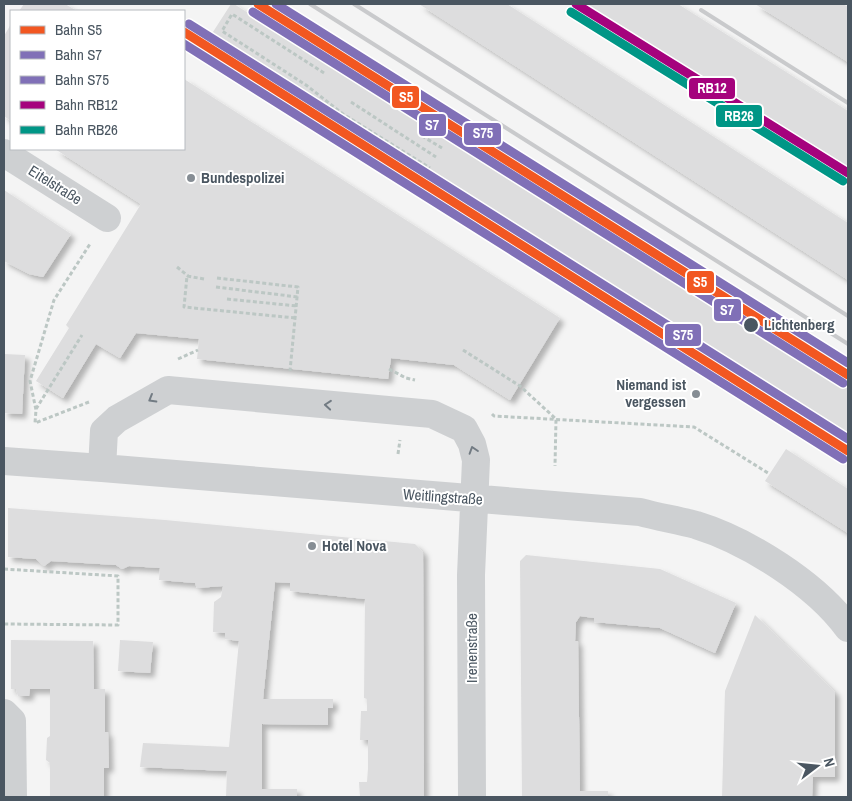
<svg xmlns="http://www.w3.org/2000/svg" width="852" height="801" font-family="'Archivo Narrow',sans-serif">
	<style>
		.building { fill: #ddddde; filter: url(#shadow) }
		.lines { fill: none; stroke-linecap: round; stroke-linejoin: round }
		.path { stroke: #bcc7c4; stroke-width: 3; stroke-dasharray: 4 2.5; stroke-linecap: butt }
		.minor { stroke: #ced0d2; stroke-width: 28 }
		.rail { stroke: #c9cacc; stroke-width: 4 }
		.rail-1-casing { stroke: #fff; stroke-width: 12 }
		.rail-2-casing { stroke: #fff; stroke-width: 12 }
		.rail-3-casing { stroke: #fff; stroke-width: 12 }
		.rail-4-casing { stroke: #fff; stroke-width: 12 }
		.rail-5-casing { stroke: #fff; stroke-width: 12 }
		.rail-1 { stroke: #f25721; stroke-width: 9 }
		.rail-2 { stroke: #8070b7; stroke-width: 9 }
		.rail-3 { stroke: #8070b7; stroke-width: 9 }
		.rail-4 { stroke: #a5027d; stroke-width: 9 }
		.rail-5 { stroke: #009686; stroke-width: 9 }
		.oneway { stroke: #727b83 }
		.poi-dot { fill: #868d94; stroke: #fff; stroke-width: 2 }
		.stop-dot { fill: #4a5661; stroke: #fff; stroke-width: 2 }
		.labels { text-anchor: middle; stroke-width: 4; stroke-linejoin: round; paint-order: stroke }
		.poi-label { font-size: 15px; font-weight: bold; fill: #4a5661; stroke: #fff; text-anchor: start }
		.street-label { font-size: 15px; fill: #4a5661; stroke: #fff }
		.stop-label { font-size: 15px; font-weight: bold; fill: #4a5661; stroke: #fff; text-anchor: start }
		.line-badge { stroke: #fff; stroke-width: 2 }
		.badge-label { font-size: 14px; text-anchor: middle; font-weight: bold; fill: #fff }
	</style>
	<defs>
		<filter id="shadow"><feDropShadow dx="4.5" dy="4.5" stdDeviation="2.5" flood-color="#0004"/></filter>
	</defs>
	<rect width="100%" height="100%" fill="#f4f4f4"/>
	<path class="building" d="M24,4H65L77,11H19Z
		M231,4H234L447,140L451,134L848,384V446L424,177L427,173L211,35Z
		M419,4H507L848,223V280Z
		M585,4H678L848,111V166Z
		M755,4H843L848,7V62Z
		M11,24V121L4,116V36Z
		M184,79L560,318L510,400L454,365L391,358L388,379L197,359L199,339L136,333L120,358L96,344L63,398L36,381L69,328L66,325L141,204L55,149H184Z
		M4,190L71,234L43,277L29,274L4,261Z
		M4,354L25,355L22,414L4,413Z
		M786,449L848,489V533L765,481Z
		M8,508L165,520L415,544L423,552L424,797H360L359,782H367L368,768V740H360L361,711H367V699L364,698L365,599L290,591V583L275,582L263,699H333V708H328V725L262,724V789H297V797H226L227,771L140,767L143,743L229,747L239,641L225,639V633L213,632L214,602L221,597L223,586L197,588L195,583L159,580L160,568L129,566L122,569L116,565L51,561L44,566L36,559L8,557Z
		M526,555L660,569L736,603L715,653L660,628L594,622V618L580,616L576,622L575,641H578L580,791H608V797H522L520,561Z
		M755,615L835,692V777H813L812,797H722L725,691Z
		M11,640L93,641L94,689H105V732H108L109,768H104V797H50V763L46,760L47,738L50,736V689H30L29,696H18L16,689H11Z
		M120,640L153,642L150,673L118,671Z"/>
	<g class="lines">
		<path class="path" d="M324,73L232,14L222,31L306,85L343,114L430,168
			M351,102L436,157
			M422,136L442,148
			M177,267L188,276
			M217,278L298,287L290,371
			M204,279L187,276L184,307L295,318
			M216,287L298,297
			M227,299L297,306
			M463,350L520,386L556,419L555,466
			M178,359L198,350
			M389,369L406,378L415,380
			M89,402L35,423L36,410L30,381L54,300L90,244
			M36,409L82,335
			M492,414L494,416L694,427L768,473
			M398,454L400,440
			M4,569L118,576V625L4,624"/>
		<path class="minor" d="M4,153L107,218
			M4,461L102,468L640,512C658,517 677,520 696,525C748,541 816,584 848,628
			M102,468L104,431L117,419L168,390L432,414L464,429L472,444L476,460L471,575L472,797
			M4,713L12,721L13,797"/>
		<path class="rail" d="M310,4L848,344
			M354,4L848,316
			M701,10L848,103"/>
		<defs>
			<path id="rail-1" d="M258,4L848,375
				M184,32L848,451"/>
			<path id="rail-2" d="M253,12L843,383
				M184,44L843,459"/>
			<path id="rail-3" d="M276,4L848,363
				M189,24L848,439"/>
			<path id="rail-4" d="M576,4L848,173"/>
			<path id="rail-5" d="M571,12L843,181"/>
		</defs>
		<use href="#rail-1" class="rail-1-casing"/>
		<use href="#rail-2" class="rail-2-casing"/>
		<use href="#rail-3" class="rail-3-casing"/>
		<use href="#rail-4" class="rail-4-casing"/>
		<use href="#rail-5" class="rail-5-casing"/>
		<use href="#rail-1" class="rail-1"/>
		<use href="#rail-2" class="rail-2"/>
		<use href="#rail-3" class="rail-3"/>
		<use href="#rail-4" class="rail-4"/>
		<use href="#rail-5" class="rail-5"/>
	</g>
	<defs><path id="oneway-chevron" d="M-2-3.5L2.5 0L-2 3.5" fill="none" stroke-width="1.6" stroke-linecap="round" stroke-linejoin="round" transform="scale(1.25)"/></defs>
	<g class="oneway">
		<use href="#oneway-chevron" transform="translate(152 399) rotate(150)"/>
		<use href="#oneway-chevron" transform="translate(328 405) rotate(-175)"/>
		<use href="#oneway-chevron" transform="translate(473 450) rotate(-108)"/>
	</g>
	<g class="poi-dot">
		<circle cx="191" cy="178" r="5"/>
		<circle cx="696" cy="394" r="5"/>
		<circle cx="312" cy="546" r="5"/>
	</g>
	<circle class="stop-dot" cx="751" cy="325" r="8"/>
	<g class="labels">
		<g class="poi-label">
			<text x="201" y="183">Bundespolizei</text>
			<text x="686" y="390" text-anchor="end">Niemand ist<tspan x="686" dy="17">vergessen</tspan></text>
			<text x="322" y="551">Hotel Nova</text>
		</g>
		<g class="street-label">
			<text transform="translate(55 185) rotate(32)" y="5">Eitelstraße</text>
			<text transform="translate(443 497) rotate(4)" y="5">Weitlingstraße</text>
			<text transform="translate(472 648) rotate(-90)" y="5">Irenenstraße</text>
		</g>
		<g class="stop-label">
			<text x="764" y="330">Lichtenberg</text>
		</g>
	</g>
	<g class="line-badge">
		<rect x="688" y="77" width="48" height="23" rx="5" fill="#a5027d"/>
		<rect x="391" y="85" width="29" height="24" rx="5" fill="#f25721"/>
		<rect x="715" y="104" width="48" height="24" rx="5" fill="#009686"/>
		<rect x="418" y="113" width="29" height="24" rx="5" fill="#8070b7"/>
		<rect x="463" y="122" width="39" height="24" rx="5" fill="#8070b7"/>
		<rect x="686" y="270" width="29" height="24" rx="5" fill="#f25721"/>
		<rect x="713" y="298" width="29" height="24" rx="5" fill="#8070b7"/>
		<rect x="664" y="323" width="38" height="24" rx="5" fill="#8070b7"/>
	</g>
	<g class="badge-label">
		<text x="712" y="93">RB12</text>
		<text x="406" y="102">S5</text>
		<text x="739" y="121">RB26</text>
		<text x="432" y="130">S7</text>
		<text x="483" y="138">S75</text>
		<text x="700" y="287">S5</text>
		<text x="727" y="315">S7</text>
		<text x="683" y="340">S75</text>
	</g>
	<rect width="852" height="801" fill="none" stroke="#4a5661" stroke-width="10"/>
	<rect x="10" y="10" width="175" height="140" fill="#ffffff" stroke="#b7bbc0"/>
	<rect x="20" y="26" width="25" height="8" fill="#f25721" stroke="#b7bbc0"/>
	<text x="55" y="35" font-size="15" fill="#4a5661">Bahn S5</text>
	<rect x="20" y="51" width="25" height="8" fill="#8070b7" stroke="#b7bbc0"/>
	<text x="55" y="60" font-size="15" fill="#4a5661">Bahn S7</text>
	<rect x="20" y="76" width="25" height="8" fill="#8070b7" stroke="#b7bbc0"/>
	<text x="55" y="85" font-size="15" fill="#4a5661">Bahn S75</text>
	<rect x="20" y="101" width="25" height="8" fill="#a5027d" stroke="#b7bbc0"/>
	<text x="55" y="110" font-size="15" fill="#4a5661">Bahn RB12</text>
	<rect x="20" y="126" width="25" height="8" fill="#009686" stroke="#b7bbc0"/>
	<text x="55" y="135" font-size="15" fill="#4a5661">Bahn RB26</text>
	<g transform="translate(817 766) rotate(74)" stroke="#ffffff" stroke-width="4" paint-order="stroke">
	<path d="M0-4L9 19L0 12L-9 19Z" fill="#4a5661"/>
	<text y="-8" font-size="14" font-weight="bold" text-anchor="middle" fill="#4a5661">N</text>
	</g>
</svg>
